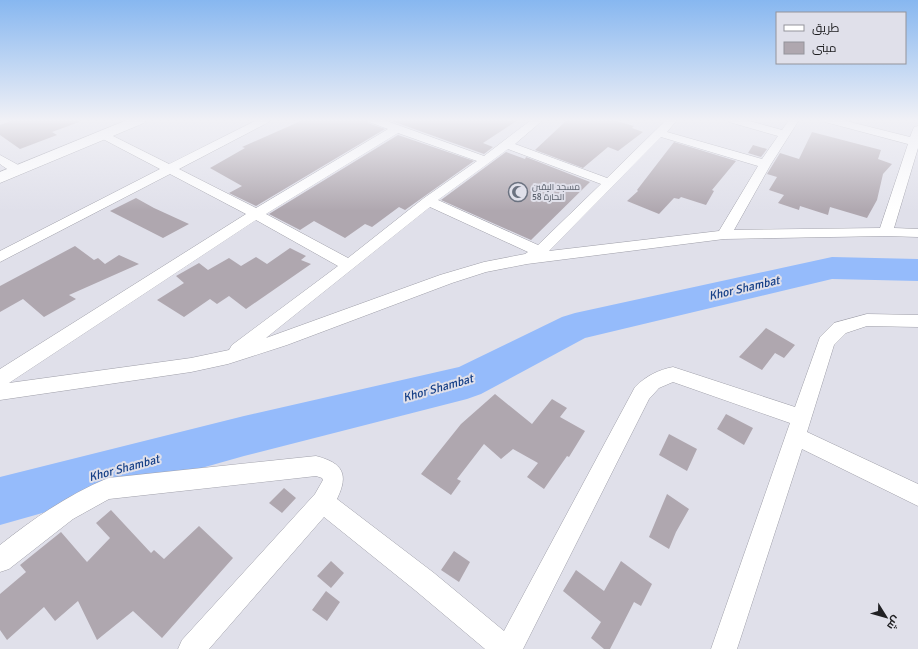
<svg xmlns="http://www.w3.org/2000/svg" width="918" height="649" font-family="Signika,Cairo,sans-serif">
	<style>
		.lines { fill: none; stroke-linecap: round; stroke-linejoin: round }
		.river { fill: #95bbfb; fill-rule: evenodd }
		.building { fill: #afa7af }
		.minor-casing { stroke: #9f9fa9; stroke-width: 1 }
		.tertiary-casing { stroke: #9f9fa9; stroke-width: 1 }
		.minor { fill: #fff; fill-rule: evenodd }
		.tertiary { fill: #fff; fill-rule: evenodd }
		.labels { text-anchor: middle; stroke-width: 4; stroke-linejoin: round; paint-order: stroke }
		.far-worship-label { font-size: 9px; fill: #5b616d; stroke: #e0e0ea; text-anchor: start }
		.water-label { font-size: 12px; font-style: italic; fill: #153f87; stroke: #e0e0ea }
	</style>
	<rect width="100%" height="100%" fill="#e0e0ea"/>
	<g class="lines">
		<path class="river" d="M832,257L918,259V281L832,279L585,338L481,394L467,399L244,456L0,525V477L244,416L459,367L562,317L575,313Z"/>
	</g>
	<path class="building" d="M13,120H79V122L52,132L57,135L20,149L0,135V125Z
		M303,120H367L368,123L385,129L256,206L229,193L242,186L210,168L245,148L242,147Z
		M389,120H518L483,143L493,147L484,154Z
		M567,120H613L634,126L632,128L643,132L618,151L608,147L583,168L535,150Z
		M812,132L881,150L878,159L892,164L883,174L877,200L867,218L830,207L828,215L800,206L799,210L778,203L784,195L769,190L777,177L767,174L780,153L799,159Z
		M398,135L474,161L405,210L399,207L372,227L365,224L345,238L314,221L300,230L269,214Z
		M674,142L736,161L712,190L714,191L706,205L681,197L679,199L674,198L659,214L627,201L638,191L637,190Z
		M753,145L767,149L761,157L748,153Z
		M506,152L525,159L526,157L590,182L531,240L441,200Z
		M136,198L154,208L189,224L163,238L110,211Z
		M75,246L94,260L98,258L105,264L119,255L139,264L69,295L76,299L44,317L23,299L0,312V286Z
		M290,248L306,256L301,260L311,264L246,309L229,296L217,304L210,299L184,317L157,300L184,283L176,276L199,263L208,270L229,258L241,266L256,257L267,264Z
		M766,328L795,345L784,358L775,353L762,370L739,357Z
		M495,394L532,424L552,399L567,408L560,417L585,431L569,457L567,456L544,489L527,477L538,463L513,449L501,459L484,444L457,479L461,481L451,495L421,474L461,424Z
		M726,414L753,428L744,445L717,429Z
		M669,434L697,449L687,471L659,455Z
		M284,488L296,498L282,513L269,503Z
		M667,494L689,509L676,532L669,549L649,537Z
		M111,510L151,553L154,550L164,559L199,526L233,558L162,638L133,611L97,640L78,601L55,621L44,607L7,640L0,630V594L26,572L20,565L61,532L87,562L110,538L96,523Z
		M454,551L470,562L459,582L441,570Z
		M331,561L344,573L331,588L317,576Z
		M621,561L652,584L641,606L634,602L610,649H604L591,638L601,622L563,591L576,570L604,591Z
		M326,591L340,602L327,621L312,610Z"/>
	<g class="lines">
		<defs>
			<path id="minor" d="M257,120H270L269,122L179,169L256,208L388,129L369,122L368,120H384L484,156L531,120H543L515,144L607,178L666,120H677L667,132L762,159L778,136L729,122L728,120H746L782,130L789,120H799L771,164L734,230L880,228L908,144L825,122L824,120H842L910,137L914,127L918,126V148L894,228L918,229V237L886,236L724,239L527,264L486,272L452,283L287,345L228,364L191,372L0,400V369L246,214L170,174L0,262V251L160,169L99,137L97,135L99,133H107L169,164ZM398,133L477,161L424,198L348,258L266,214ZM661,137L758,166L719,231L549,251ZM508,149L601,184L538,245L438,200ZM430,207L528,252L525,254L484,262L440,275L266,338ZM256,220L338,266L232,345L229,350L191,358L9,383Z
				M0,155L22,167L24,170L22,173C14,175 7,169 0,164Z
				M867,314L918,315V327L867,326L846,333L834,345L807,432L918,484V506L802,449L737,649H711L790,423L673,382L659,388L649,399L523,649H485L416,591L324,517L209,649H178L182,640L315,494L323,480L322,478L316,476L109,499L73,519L9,569L0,572V545C34,518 68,495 108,478L316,456C343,463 349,474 337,499L434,573L504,631L635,387C646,376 658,370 673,367L795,407L820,337L834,323Z"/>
			<path id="tertiary" d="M127,120H146L144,123L0,183V172Z"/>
		</defs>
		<use href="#minor" class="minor-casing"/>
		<use href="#tertiary" class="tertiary-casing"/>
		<use href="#minor" class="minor"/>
		<use href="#tertiary" class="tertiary"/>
	</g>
	<linearGradient id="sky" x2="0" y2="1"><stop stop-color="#87b7f0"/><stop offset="0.57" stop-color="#f1f1f6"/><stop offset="1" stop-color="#f1f1f6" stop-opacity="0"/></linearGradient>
	<rect width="918" height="211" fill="url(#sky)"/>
	<defs>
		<symbol id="mosque-ring" viewBox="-11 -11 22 22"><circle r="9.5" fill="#e0e0ea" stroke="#6b7280" stroke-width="1.5"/><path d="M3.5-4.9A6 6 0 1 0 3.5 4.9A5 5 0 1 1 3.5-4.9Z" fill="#6b7280"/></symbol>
	</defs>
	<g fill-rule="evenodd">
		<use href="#mosque-ring" x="507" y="181" width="22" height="22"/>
	</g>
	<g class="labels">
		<g class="far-worship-label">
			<text x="532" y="190">مسجد اليقين<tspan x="532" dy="10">الحارة 58</tspan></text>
		</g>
		<g class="water-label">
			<text transform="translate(744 288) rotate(-13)" y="4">Khor Shambat</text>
			<text transform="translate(438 388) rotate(-16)" y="4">Khor Shambat</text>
			<text transform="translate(124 468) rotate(-15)" y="4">Khor Shambat</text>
		</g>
	</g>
	<rect x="776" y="12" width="130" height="52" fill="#e0e0ea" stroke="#94949b"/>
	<rect x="784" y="25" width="20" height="6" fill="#ffffff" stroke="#94949b"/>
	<text x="812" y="32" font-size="12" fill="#212124">طريق</text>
	<rect x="784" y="42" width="20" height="12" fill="#afa7af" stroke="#94949b"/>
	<text x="812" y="52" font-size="12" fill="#212124">مبنى</text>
	<g transform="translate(886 617) rotate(127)" stroke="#e0e0ea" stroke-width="3" paint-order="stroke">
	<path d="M0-3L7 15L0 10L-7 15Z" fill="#212124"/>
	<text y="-6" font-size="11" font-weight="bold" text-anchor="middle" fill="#212124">ش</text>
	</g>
</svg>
